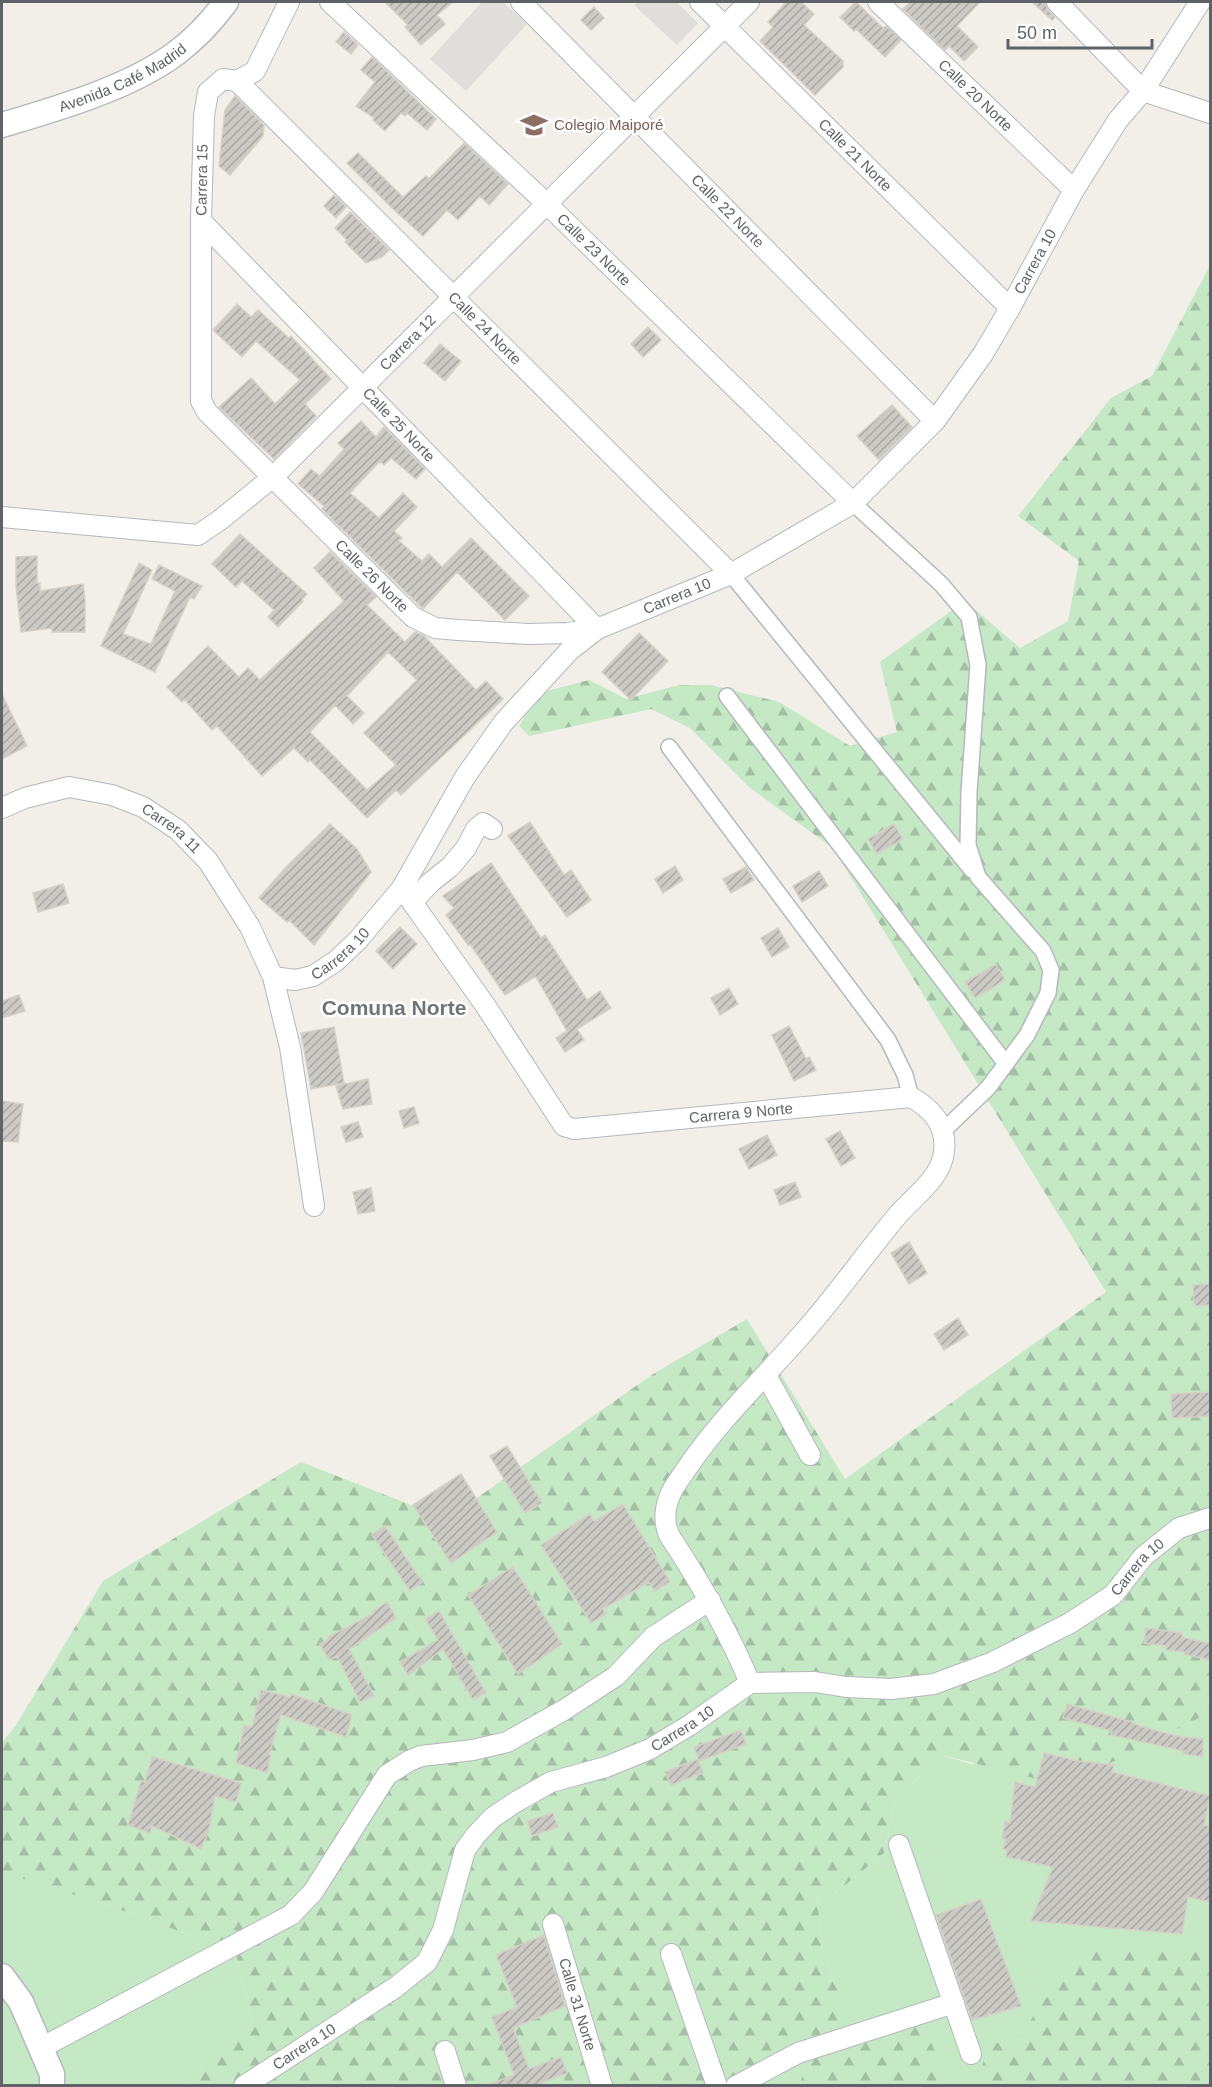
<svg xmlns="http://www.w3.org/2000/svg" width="1212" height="2087" font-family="Arial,sans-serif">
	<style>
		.industrial { fill: #e0deda }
		.green { fill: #c5e8c5 }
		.forest { fill: url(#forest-firs) }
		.building { fill: url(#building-hatch); stroke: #d6d1c6; stroke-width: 1.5; fill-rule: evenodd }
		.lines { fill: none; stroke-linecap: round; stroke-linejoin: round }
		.pedestrian-casing { stroke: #b5b8bc; stroke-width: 18 }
		.minor-casing { stroke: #b5b8bc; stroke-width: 22 }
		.tertiary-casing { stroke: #b5b8bc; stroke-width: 27 }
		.pedestrian { stroke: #fff; stroke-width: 15 }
		.minor { stroke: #fff; stroke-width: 20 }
		.tertiary { stroke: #fff; stroke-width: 24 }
		.labels { text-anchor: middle; stroke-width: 5; stroke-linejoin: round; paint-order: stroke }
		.street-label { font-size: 15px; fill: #5f6368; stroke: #fff }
		.education-label { font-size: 15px; fill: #785e54; stroke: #fff; text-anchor: start }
		.district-label { font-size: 21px; font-weight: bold; fill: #70757a; stroke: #fff }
	</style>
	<defs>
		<pattern id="forest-firs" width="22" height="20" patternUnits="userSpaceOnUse" patternTransform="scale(1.5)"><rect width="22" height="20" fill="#c5e8c5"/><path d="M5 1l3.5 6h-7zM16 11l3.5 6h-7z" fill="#a3c0a4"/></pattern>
		<pattern id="building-hatch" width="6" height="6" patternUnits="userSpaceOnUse" patternTransform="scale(1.5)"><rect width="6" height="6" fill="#cccac5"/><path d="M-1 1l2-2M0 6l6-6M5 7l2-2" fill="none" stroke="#a9a8a4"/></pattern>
	</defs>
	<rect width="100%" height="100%" fill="#f1efe8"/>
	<path class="industrial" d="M482,2H503L527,24L466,91L430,59Z
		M637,2H676L698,23L677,45L634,5Z"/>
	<path class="green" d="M1210,1696V1963L994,2082L985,2086L936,2085L947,2080L872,2039L844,2005L823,1953L817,1898L839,1890L884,1853L895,1800L942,1755L971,1764L1165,1734L1199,1718Z
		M2,1872L140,1916L236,1954L252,2022L182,2085H2Z
		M806,2062L800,2085H752Z"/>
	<path class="forest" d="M1210,265V1696L1199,1718L1065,1786L942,1755L895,1800L884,1853L839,1890L817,1898L823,1953L844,2005L872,2039L918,2014L948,2080L936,2086L800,2085L806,2062L752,2086L182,2085L252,2022L236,1954L140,1916L2,1872V1743L16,1725L103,1581L301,1462L447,1519L653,1374L747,1319L845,1479L1106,1292L833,848L750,788L690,728L651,709L529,736L519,726L539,693L589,680L626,699L679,685H711L779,702L850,746L897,732L880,662L965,601L1020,648L1068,621L1079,561L1018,516L1111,398L1152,376Z
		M1210,1946V2085H985L992,2081L982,2069L986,2047L1022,2034L1077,1947Z"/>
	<path class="building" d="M385,2H453L437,15L445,24L421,45L405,27L408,25Z
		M786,2H801L814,14L804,25L843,61V67L815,95L760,41L773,27L768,22Z
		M856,2L883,28L886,26L901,40L885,57L856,29L854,31L840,17Z
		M911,2H980L957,26L978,47L964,61L949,46L945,50L903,9Z
		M1032,2H1045L1048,10L1055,17L1052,20Z
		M594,7L604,18L591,30L581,20Z
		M344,32L358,45L351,54L336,42Z
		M372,57L436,119L427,130L407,113L405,116L401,113L385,131L373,120L374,118L356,106L375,82L361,70Z
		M235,96L264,125L263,136L230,175L219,166L225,110Z
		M464,143L508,184L489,205L480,196L458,220L447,210L423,236L393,209L347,163L358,153L403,197L426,176L429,179Z
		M334,195L346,207L336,218L324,206Z
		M350,212L389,250L382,257L366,263L345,242L347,240L335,228Z
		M237,304L251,317L258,310L289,338L291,336L331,379L305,404L316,416L274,459L219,407L251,378L275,404L300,380L256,341L242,357L213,330Z
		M648,327L661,340L643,357L631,344Z
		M440,344L461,361L445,381L424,363Z
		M892,405L912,427L879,460L857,436Z
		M361,421L376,437L384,427L425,469L416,479L391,458L384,465L380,461L350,493L379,518L403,493L417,507L394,531L402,538L399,541L422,561L429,554L442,567L471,538L529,596L505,620L457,572L423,609L322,509L324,506L298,484L311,469L320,476L344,449L338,443Z
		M240,534L307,594L302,599L303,601L278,627L268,617L274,610L242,581L236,587L212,564Z
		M330,552L376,597L367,605L405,642L415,632L424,636L476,690L486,681L503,699L401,795L396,790L367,818L310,760L308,762L294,748L262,776L217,726L212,730L184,699L182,702L167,687L208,646L239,677L248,668L260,680L344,601L314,568ZM388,652L417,680L364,733L396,765L367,790L310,732L335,705L353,724L364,713L347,696Z
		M37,556V583H40V591L83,584L85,598V632H52V628L21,632L16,586V557Z
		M139,563L152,570L123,634L151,644L175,591L152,579L159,565L202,586L194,599L190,597L155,672L101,646Z
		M639,633L668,661L631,700L602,672Z
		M2,694L27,746L2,759Z
		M530,822L564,875L571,870L591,900L567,917L508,836Z
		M330,824L357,849L371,872L314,945L289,920L287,922L259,898L285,868Z
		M894,824L903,839L877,854L868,839Z
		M491,863L541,938L545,935L587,1000L600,991L611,1008L577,1029L584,1040L565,1052L556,1038L567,1031L536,977L533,978L505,995L470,944L468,945L446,915L454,908L443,896Z
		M675,866L683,880L663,893L655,879Z
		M746,867L754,880L731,893L723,879Z
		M819,871L828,886L802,902L793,886Z
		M63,884L69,903L38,912L33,893Z
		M400,927L417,944L393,969L376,951Z
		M778,928L789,947L772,957L761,938Z
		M996,964L1005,980L975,998L965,982Z
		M729,988L738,1004L720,1015L711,998Z
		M19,995L25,1011L2,1018V1001Z
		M789,1026L806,1059L809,1057L816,1070L794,1081L772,1035Z
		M334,1027L344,1083L311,1089L301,1033Z
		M368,1079L372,1104L343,1109L336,1086Z
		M2,1101L23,1104L18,1142L2,1141Z
		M414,1107L419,1123L404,1128L399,1111Z
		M358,1122L363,1137L346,1142L341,1127Z
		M840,1131L855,1158L841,1166L826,1139Z
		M767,1135L777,1155L749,1169L739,1149Z
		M795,1182L801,1197L780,1205L774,1190Z
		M371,1188L375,1211L358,1214L353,1192Z
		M909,1242L927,1273L909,1284L891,1253Z
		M1210,1284V1305L1194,1306L1193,1285Z
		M958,1318L968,1335L944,1350L934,1334Z
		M1210,1392V1416L1172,1418L1171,1394Z
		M507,1446L542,1503L525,1513L490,1456Z
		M461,1474L497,1532L451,1563L413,1505Z
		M623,1504L670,1582L655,1591L649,1582L603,1609L606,1614L591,1623L541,1545L590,1514L594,1521Z
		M385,1526L422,1582L410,1591L372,1535Z
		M513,1567L562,1644L518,1674L468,1595Z
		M387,1602L396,1618L349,1649L374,1696L360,1702L337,1656L329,1660L320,1644L329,1639L328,1637L374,1613L373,1611Z
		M439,1611L486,1693L473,1700L443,1649L408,1675L400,1662L438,1640L425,1619Z
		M1146,1628L1182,1633V1637L1210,1644V1660L1184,1654V1652L1166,1650V1646L1144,1643Z
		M261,1690L290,1697L291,1694L352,1715L346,1737L281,1715L269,1755H271L267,1773L236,1763L244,1726L252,1727Z
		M1067,1704L1132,1722V1723L1143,1727L1181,1737L1203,1739V1757L1183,1754L1184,1751L1111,1735L1112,1731L1063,1718Z
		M741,1730L746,1744L699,1761L694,1747Z
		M1044,1753L1078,1761L1114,1765L1112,1772L1210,1796L1204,1825L1210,1826V1902L1188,1897L1182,1934L1031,1921L1053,1867L1006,1857L1007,1850L1003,1849L1006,1839H1002L1005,1822L1010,1823L1015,1782L1035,1787Z
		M152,1757L241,1783L236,1802L215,1796L209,1830L201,1849L152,1826L150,1833L128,1825L141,1781L145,1782Z
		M698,1759L703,1773L671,1785L665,1772Z
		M553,1813L558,1827L532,1836L527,1821Z
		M981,1899L1021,2006L972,2020L936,1915Z
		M544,1935L565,2006L513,2028L529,2069L561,2057L567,2073L536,2085H490V2084L514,2075L492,2017L517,2007L496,1955Z"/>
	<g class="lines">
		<defs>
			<path id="pedestrian" d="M853,503L941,584L969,617L978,665L969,792L968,845L978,877L1043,951L1051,970L1048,993L1027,1035L988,1088L943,1131
				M731,574L972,870
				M727,696L1006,1064
				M669,747L888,1040L905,1075L911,1097"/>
			<g id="minor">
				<path id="s1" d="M289,2L255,71L237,81L223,79L208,92L204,116L201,221V401L207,412L413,617L435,628L458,630L528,634L568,633L594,629"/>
				<path id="s2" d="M330,2L547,204L853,503"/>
				<path id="s3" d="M521,2L935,421"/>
				<path id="s4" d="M700,2L1010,308"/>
				<path id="s5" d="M878,2L1074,190"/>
				<path d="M1057,2L1143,91L1210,113"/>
				<path id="s6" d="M237,81L731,574"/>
				<path id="s7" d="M201,221L597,629"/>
				<path id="s8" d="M2,517L198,535L220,520L273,477L749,2"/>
				<path id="s9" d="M2,808L25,798L69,787L112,795L143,807L178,830L208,861L250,927L273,977L290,1047L314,1206"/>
				<path id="s10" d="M402,888L485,1005L564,1126L574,1129L911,1097C932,1109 947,1125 944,1151C942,1178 913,1197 897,1216C865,1254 836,1296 803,1333C764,1378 720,1419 687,1468C682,1476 676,1483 672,1491C665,1505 663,1521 669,1535C700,1582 728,1630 750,1683"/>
				<path d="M412,902L431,882L450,867L466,848L476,829L483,823L492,829"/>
				<path id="s11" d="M273,977L295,980L313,976L336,961L358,940L402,888L465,777L503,723L569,651L597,629L731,574L853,503L935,421L983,354L1010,308L1074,190L1118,120L1143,91L1200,2"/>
				<path d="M766,1375L810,1455"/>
				<path d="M899,1845L971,2054"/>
				<path id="s12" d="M553,1924L602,2086"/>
				<path d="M671,1954L717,2086"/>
				<path d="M41,2048L291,1915L313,1892L387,1775L409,1761L421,1756L473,1750L507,1742L564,1710L616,1676L653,1637L710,1600"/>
				<path d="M445,2051L456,2086"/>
				<path id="s13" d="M244,2086L396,1987L427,1962L443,1930L465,1850L476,1835L492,1818L514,1803L551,1782L606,1767L650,1749L690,1725L750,1683L815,1682L846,1687L891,1689L934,1684L993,1662L1070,1623L1113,1595L1144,1556L1179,1528L1210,1518"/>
				<path d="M736,2086L798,2053L954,2003"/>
			</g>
			<g id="tertiary">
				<path id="s14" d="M2,125C56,109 129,88 175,54C194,40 212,21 226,2"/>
				<path d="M2,1976L21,2002L52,2074V2086"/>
			</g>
		</defs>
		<use href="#pedestrian" class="pedestrian-casing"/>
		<use href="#minor" class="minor-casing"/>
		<use href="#tertiary" class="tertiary-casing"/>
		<use href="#pedestrian" class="pedestrian"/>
		<use href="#minor" class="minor"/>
		<use href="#tertiary" class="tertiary"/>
	</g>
	<defs>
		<symbol id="university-bare" viewBox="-9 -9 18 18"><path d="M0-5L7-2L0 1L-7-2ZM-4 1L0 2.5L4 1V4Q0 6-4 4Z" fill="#8d6e63" stroke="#fff" stroke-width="2.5" paint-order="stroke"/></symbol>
	</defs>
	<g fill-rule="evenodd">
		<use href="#university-bare" x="515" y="106" width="38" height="38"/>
	</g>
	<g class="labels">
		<g class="street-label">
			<text dy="5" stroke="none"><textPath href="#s14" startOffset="130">Avenida Café Madrid</textPath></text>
			<text dy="5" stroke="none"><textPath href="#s5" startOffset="135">Calle 20 Norte</textPath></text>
			<text dy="5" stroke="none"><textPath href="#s4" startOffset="218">Calle 21 Norte</textPath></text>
			<text transform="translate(202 180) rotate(-89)" y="5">Carrera 15</text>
			<text dy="5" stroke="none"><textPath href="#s3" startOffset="294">Calle 22 Norte</textPath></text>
			<text dy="5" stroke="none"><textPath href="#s2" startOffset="362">Calle 23 Norte</textPath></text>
			<text dy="5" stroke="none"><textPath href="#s11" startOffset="1084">Carrera 10</textPath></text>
			<text dy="5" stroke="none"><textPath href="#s6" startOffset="350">Calle 24 Norte</textPath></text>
			<text dy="5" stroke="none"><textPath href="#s8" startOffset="482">Carrera 12</textPath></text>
			<text dy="5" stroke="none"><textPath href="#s7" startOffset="284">Calle 25 Norte</textPath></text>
			<text dy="5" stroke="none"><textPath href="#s1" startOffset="686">Calle 26 Norte</textPath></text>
			<text dy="5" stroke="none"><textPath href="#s11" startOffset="580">Carrera 10</textPath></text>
			<text dy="5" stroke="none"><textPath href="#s9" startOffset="183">Carrera 11</textPath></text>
			<text dy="5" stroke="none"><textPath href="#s11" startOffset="76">Carrera 10</textPath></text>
			<text dy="5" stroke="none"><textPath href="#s10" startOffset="466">Carrera 9 Norte</textPath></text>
			<text dy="5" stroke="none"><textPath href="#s13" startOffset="1098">Carrera 10</textPath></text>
			<text dy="5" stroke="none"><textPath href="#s13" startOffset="594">Carrera 10</textPath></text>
			<text dy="5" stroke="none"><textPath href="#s12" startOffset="84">Calle 31 Norte</textPath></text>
			<text dy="5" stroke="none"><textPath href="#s13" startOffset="72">Carrera 10</textPath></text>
		</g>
		<g class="education-label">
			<text x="554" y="130">Colegio Maiporé</text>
		</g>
		<g class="district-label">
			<text x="394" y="1015">Comuna Norte</text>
		</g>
	</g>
	<rect width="1212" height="2087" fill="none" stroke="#5f6368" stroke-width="6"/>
	<path d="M1008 39v9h144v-9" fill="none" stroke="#5f6368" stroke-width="3"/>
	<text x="1017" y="39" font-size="18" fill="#5f6368" stroke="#ffffff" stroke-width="4.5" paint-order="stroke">50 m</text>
</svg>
